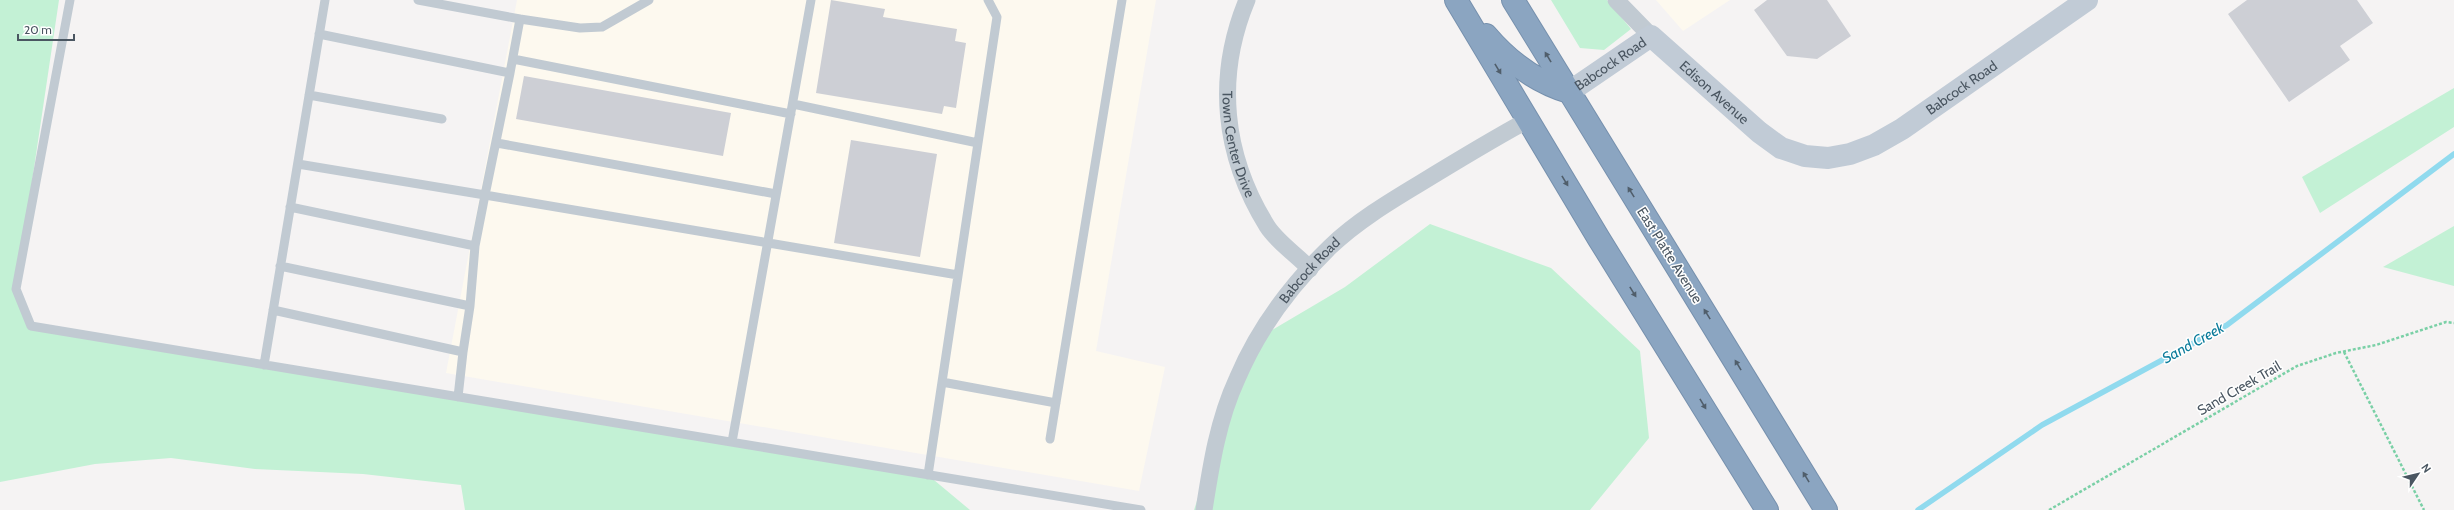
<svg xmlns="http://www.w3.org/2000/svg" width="2454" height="510" font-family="Cabin,sans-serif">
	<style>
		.commercial { fill: #fdf9ef }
		.green { fill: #c3f1d5 }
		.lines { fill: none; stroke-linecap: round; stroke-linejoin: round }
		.stream { stroke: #90daee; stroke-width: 5.5 }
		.building { fill: #cdcfd5 }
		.highway-casing { stroke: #7690ad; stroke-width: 24 }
		.path { stroke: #7ad0a6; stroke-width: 2.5; stroke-dasharray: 3 2; stroke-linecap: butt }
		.lane { stroke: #c1cad2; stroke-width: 9 }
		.street { stroke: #c1cad2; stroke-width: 17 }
		.secondary { stroke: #c1cbd6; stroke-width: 22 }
		.highway { stroke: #8ba5c1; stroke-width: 22 }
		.oneway { fill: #505e6b }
		.labels { text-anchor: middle; stroke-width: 3; stroke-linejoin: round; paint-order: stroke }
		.street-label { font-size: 14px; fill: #4a5661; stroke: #fff }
		.water-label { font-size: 15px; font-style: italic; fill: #0c7c9b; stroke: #fff }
	</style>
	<rect width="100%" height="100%" fill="#f5f3f3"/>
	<path class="commercial" d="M517,0H1156L1096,351L1165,367L1139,491L446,373Z
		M1656,0H1730L1683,31Z"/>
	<path class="green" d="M0,0H59L16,289L31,326L928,475L970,510H465L461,485L363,474L255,469L171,458L95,464L0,482Z
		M1551,0H1607L1631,29L1604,50L1580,48Z
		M2454,88V127L2320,213L2302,177Z
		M1430,224L1551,268L1640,351L1649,438L1590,510H1194L1213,452L1257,339L1345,287Z
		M2454,226V286L2383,267Z"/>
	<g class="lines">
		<path class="stream" d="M1918,510L2042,425L2227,325L2454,154"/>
	</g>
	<path class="building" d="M831,0L885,9L883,17L957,29L955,41L966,43L956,108L944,106L942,114L816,93Z
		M1767,0H1827L1851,36L1817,59L1787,56L1754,10Z
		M2247,0H2357L2373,23L2340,46L2350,60L2289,102L2228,14Z
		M524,76L731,113L723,156L516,119Z
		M851,140L937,154L920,257L834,243Z"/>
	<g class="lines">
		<defs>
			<path id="highway" d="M1456,0L1599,239L1767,510
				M1513,0L1826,510
				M1486,35C1509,62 1536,82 1569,92"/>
		</defs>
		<use href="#highway" class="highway-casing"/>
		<path class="path" d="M2344,352L2424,510
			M2049,510L2297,366L2336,353L2376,345L2446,322L2454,323"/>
		<path class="lane" d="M70,0L16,289L31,326L1141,510
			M520,19L580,28L602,27L649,0
			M319,34L510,73L520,19L418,0
			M513,59L791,114
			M510,73L485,195L958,275
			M309,95L442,119
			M793,104L978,143
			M497,143L776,194
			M290,207L475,246L485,195L298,164
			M470,306L475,246
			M273,310L463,352L470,306L280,266
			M264,365L325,0
			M942,382L1056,403
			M458,397L463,352
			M1050,439L1122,0
			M732,442L811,0
			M928,475L997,17L988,0"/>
		<g class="street">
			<path id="s1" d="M1247,0C1215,77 1223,155 1267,226C1277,242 1297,255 1310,269"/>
			<path d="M1616,0L1651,36"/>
			<path id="s2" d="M1204,510C1211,465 1218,420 1237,379C1258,329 1292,284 1330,247C1356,222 1389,202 1419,184C1455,162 1491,140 1528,120"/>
		</g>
		<path class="secondary" id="s3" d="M1569,92L1651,36L1759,132L1781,148L1805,156L1828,158L1850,154L1874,145L1902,129L2087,0"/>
		<use href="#highway" class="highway"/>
	</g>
	<defs><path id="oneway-solid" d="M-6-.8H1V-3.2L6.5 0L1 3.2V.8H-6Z"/></defs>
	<g class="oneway">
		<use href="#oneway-solid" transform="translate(1548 57) rotate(-121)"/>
		<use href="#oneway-solid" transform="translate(1498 69) rotate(59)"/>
		<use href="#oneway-solid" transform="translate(1565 181) rotate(59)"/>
		<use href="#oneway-solid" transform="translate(1631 192) rotate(-122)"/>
		<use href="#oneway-solid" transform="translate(1633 292) rotate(58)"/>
		<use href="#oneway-solid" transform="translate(1707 314) rotate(-122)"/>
		<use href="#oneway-solid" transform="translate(1738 365) rotate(-121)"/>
		<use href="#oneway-solid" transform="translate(1703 404) rotate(59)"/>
		<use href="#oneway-solid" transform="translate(1806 477) rotate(-121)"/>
	</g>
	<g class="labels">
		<g class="street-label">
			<text dy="5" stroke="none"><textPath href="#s3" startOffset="50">Babcock Road</textPath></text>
			<text dy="5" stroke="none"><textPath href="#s3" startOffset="472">Babcock Road</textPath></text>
			<text dy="5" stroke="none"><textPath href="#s3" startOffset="184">Edison Avenue</textPath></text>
			<text dy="5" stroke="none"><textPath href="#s1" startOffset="148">Town Center Drive</textPath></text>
			<text transform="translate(1670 255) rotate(58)" y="5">East Platte Avenue</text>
			<text dy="5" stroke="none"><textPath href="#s2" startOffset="267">Babcock Road</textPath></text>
			<text transform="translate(2239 388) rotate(-30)" y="5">Sand Creek Trail</text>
		</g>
		<g class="water-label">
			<text transform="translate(2193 343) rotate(-29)" y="5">Sand Creek</text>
		</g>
	</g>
	<g transform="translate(2418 474) rotate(55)" stroke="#ffffff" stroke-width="3" paint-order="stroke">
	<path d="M0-3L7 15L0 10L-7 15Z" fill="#4a5661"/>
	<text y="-6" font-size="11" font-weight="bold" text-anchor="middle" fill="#4a5661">N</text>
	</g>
	<path d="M18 34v6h56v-6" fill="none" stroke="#4a5661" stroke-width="2"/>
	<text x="24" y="34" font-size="12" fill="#4a5661" stroke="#ffffff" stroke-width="3" paint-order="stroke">20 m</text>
</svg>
